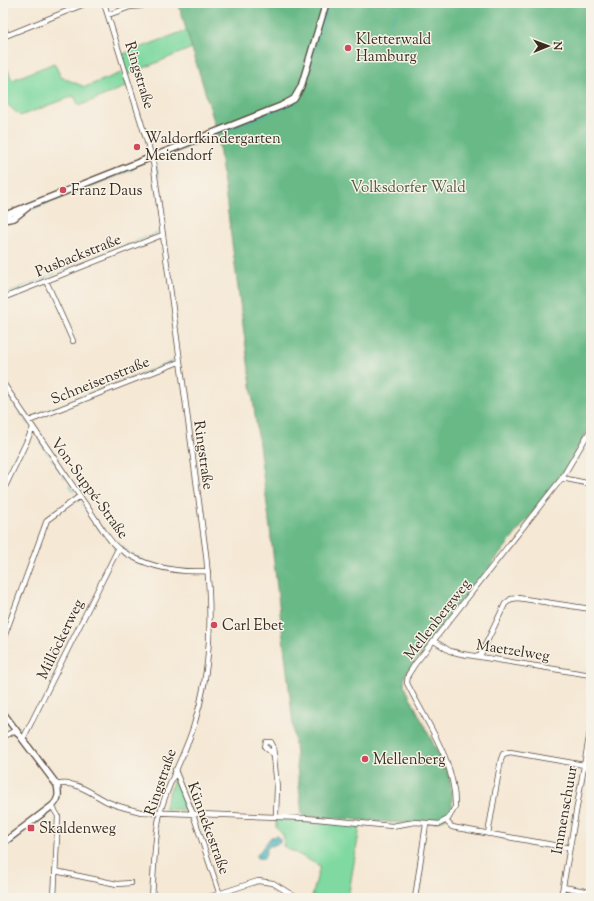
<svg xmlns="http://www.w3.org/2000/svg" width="594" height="901" font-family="'Sorts Mill Goudy',serif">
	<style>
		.green { fill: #7fd9a0; stroke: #5d825f }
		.forest { fill: #67b986; stroke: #517252 }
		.water { fill: #41b1bb; stroke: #3e6e6c }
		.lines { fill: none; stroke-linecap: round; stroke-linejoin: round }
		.stream { stroke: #41b1bb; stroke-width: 1 }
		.minor-casing { stroke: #574639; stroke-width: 6 }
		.tertiary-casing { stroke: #574639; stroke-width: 8 }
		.minor { stroke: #fff; stroke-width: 4.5 }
		.tertiary { stroke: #fff; stroke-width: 5.5 }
		.poi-dot { fill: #d1495b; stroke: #f7f3e8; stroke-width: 1.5 }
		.labels { text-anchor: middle; stroke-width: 3; stroke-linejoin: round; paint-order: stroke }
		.poi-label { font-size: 15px; fill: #3b2a1e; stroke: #f7f3e8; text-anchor: start }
		.street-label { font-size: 15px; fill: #3b2a1e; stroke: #f7f3e8 }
		.park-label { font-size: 15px; fill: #4c563e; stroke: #f7f3e8 }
	</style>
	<rect width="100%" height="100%" fill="#f7f3e8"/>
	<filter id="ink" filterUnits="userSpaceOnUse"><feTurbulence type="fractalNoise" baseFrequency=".025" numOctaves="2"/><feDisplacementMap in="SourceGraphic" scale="8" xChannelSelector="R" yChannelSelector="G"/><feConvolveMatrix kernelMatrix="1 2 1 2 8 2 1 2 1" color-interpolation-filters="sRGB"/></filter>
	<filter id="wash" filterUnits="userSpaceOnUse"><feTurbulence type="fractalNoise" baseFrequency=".012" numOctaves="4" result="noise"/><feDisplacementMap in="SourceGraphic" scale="16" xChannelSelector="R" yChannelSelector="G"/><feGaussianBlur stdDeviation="0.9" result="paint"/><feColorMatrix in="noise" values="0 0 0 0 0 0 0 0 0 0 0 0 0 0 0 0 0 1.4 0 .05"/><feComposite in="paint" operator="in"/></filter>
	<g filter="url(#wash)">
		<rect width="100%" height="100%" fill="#f5e8d5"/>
		<path class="green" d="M187,30L192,48L127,75L121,55Z
			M3,59L12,80L54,63L61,77L85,87L121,73L130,85L79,106L74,96L20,116L3,100Z
			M174,778L189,810L164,809Z
			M276,818L300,819L360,827L348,898L312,897L320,866L283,846C286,837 283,834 276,828Z"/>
		<path class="forest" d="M178,3H591V425L559,479L413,664L405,675L404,685L446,769L450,780L452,797V807L450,813L446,818L436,822L400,823L302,816L290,696L268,512L217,131Z"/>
		<path class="water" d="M277,836L280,839V843L268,847L264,859L257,858V855L271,837Z"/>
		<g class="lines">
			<path class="stream" d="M390,25L398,10
				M300,97L330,3
				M224,133L295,103
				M156,160L220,135
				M156,165L158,177
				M159,189L160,194
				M161,201V205
				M33,209L134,169
				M162,210L163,216
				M152,235L157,233
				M133,243L147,237
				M125,246L129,244
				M113,251L122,247
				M102,255L110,252
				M96,257L99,256
				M86,262L93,259
				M74,266L83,263
				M61,271L71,267
				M51,275L55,274
				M41,279L48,277
				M30,284L38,281
				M26,285H27
				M11,292L24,286
				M3,295L8,293
				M166,364L174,361
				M156,368L163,365
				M136,376L151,370
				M127,380L134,377
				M117,383L121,382
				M112,386L115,384
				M3,388L6,392
				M106,388L110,386
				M94,393L102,389
				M10,397L12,401
				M81,398L88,395
				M15,405L18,409
				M64,405L78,399
				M20,413L23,417
				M42,413L56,407
				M31,417L37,415
				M25,420L28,424
				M41,443L44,448
				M46,451L49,455
				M51,458L55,463
				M56,465L65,478
				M69,485L74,492
				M82,504L92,518
				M97,526L100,530
				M119,544L129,552
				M132,554H134
				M137,556L143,559"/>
		</g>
	</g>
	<g filter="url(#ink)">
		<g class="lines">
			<defs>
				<path id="minor" d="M104,3L153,161L206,554C212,612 212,669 194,725C185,755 168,782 160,813C154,841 154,870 152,898
					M108,15L130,7L141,6
					M3,26L7,35
					M3,37L87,3
					M46,281L73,341
					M3,298L162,235
					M3,383L105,533C109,538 113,545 119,549C146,567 176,573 208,571
					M29,421L179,362
					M562,478L591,484
					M3,491L33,428
					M3,640L47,520L80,496
					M434,641L450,651L462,654L591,675
					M480,656L505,604L511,599L518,598L591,609
					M3,737L16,730
					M23,739L118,549
					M272,753L265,747L266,742H271L273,746L277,787L276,816
					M175,770L193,814L221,898
					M57,785C75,779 93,795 108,802C119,807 130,809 141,812L306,818L392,826L415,822L439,824L448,819L455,807C456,762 426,722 407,683L408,675L415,664L562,478L591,429
					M52,806L58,816L54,898
					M446,821L452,827L457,828L570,848
					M488,834L501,759L503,754L510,752L584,765
					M55,871L117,884L131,883
					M563,887L591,892
					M177,895L185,898
					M206,898L258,881L273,883L297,898
					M415,898L426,824
					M561,898L591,726"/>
				<path id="tertiary" d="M3,216L281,106L294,99L301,87L326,3
					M3,220L14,218L28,207
					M3,713L57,785C59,794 59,800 52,806L3,843"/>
			</defs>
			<use href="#minor" class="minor-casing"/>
			<use href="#tertiary" class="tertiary-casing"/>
			<use href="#minor" class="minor"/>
			<use href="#tertiary" class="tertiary"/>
		</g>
	</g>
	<g class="poi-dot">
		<circle cx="348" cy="48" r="4"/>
		<circle cx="137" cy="147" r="4"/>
		<circle cx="63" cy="190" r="4"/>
		<circle cx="214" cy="625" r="4"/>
		<circle cx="365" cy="759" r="4"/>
		<rect x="27" y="824" width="8" height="8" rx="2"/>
	</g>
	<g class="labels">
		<g class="poi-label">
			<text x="356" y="44">Kletterwald<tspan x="356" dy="17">Hamburg</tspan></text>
			<text x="145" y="143">Waldorfkindergarten<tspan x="145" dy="17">Meiendorf</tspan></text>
			<text x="71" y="195">Franz Daus</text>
			<text x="222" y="630">Carl Ebet</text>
			<text x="373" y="764">Mellenberg</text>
			<text x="39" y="833">Skaldenweg</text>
		</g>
		<g class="street-label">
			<text transform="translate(140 75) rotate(73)" y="5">Ringstraße</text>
			<text transform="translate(78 255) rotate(-22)" y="5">Pusbackstraße</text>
			<text transform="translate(100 380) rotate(-22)" y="5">Schneisenstraße</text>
			<text transform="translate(204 455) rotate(82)" y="5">Ringstraße</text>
			<text transform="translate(90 488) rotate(54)" y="5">Von-Suppé-Straße</text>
			<text transform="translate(437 619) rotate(-52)" y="5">Mellenbergweg</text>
			<text transform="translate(60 639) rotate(-64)" y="5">Millöckerweg</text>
			<text transform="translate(513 650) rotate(9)" y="5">Maetzelweg</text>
			<text transform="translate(160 782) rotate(-71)" y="5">Ringstraße</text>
			<text transform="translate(564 810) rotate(-80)" y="5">Immenschuur</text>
			<text transform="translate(209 828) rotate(70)" y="5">Künnekestraße</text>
		</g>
		<g class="park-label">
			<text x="408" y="192">Volksdorfer Wald</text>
		</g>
	</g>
	<rect width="594" height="901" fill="none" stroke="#f7f3e8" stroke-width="16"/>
	<g transform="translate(548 46) rotate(89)" stroke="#f7f3e8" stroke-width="3" paint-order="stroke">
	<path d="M0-3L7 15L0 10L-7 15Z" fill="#3b2a1e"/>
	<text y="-6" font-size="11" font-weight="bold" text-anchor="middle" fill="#3b2a1e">N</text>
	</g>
</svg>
